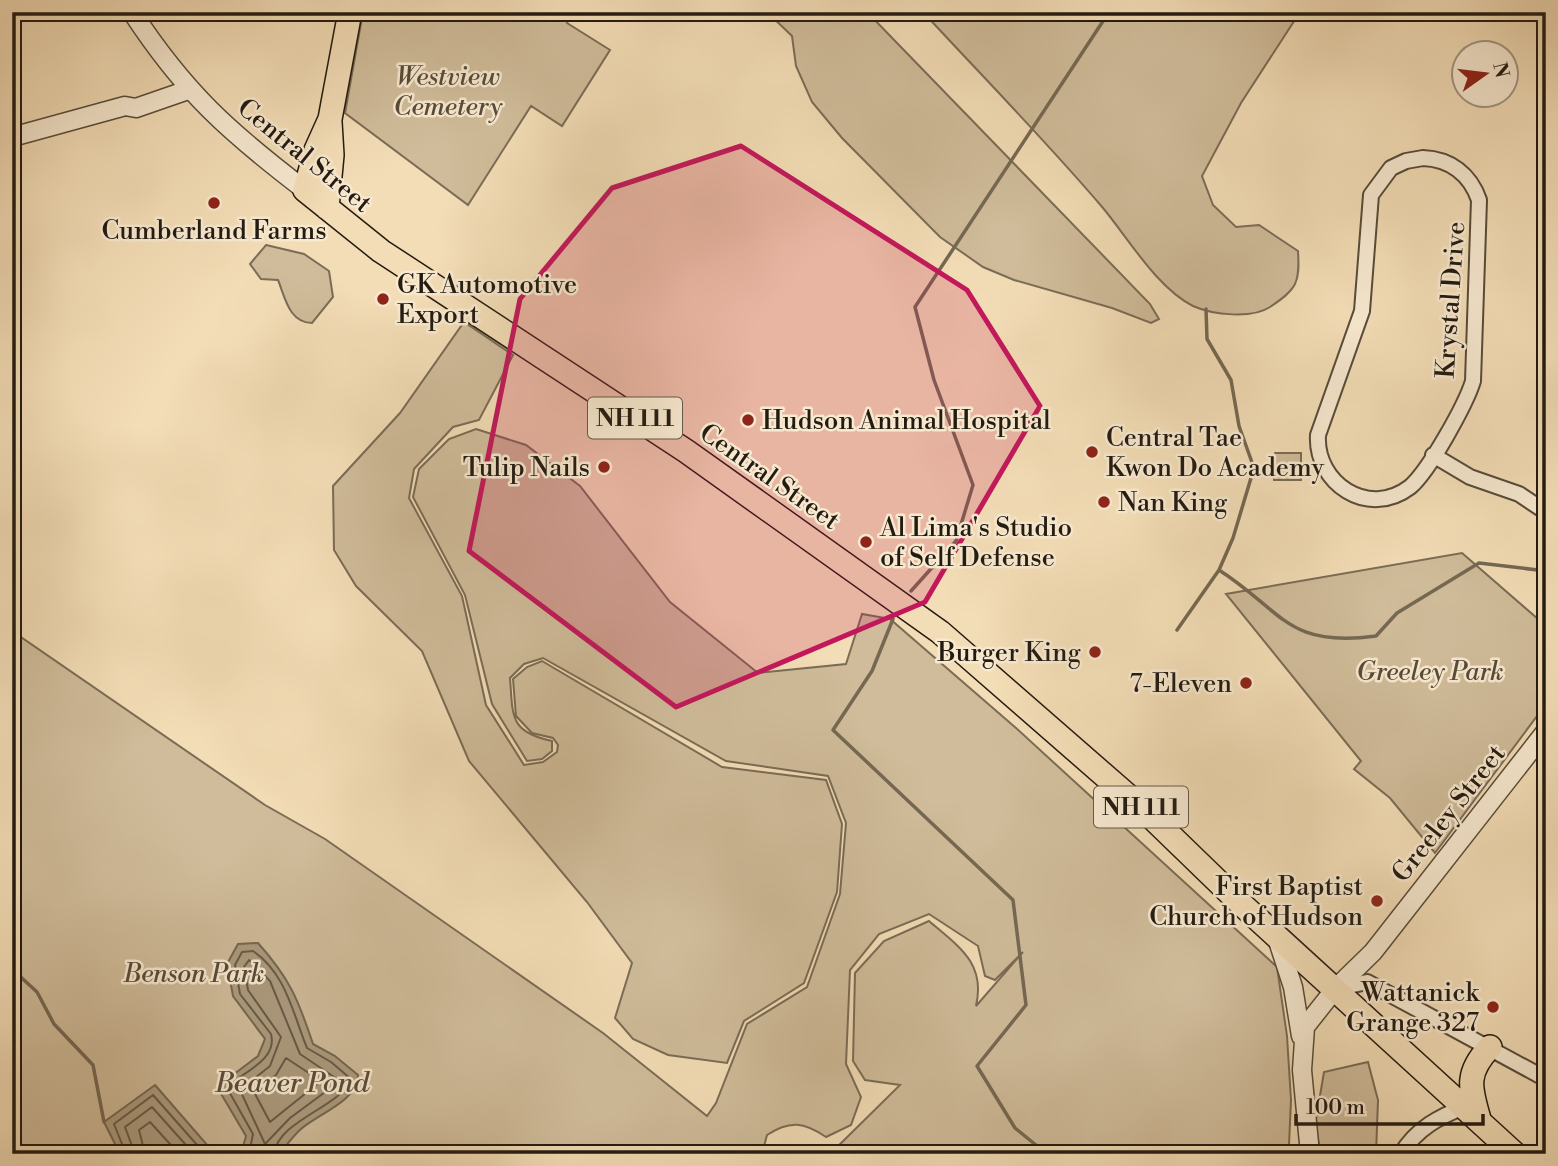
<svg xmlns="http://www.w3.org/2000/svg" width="1558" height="1166" font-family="'Libre Bodoni',serif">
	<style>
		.green { fill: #d0bc9a; stroke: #7a6c56; stroke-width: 2 }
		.water { fill: #ac9b7e; stroke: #756852; stroke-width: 2 }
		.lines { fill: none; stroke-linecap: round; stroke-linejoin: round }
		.shore { stroke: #685b48; stroke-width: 2 }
		.stream { stroke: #756852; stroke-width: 3.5 }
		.minor-casing { stroke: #574c3a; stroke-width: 18 }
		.tertiary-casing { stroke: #574c3a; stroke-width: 21 }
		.primary-casing { stroke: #231b11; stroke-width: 26 }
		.minor { stroke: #f7e9d0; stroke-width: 14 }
		.tertiary { stroke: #f7e9d0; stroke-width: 18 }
		.primary { stroke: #f3ddb6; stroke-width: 23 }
		.marked { fill: #c2185b; fill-opacity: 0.2; stroke: #c2185b; stroke-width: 5; stroke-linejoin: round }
		.poi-dot { fill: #8f2418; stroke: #f7e9d0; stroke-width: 2.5 }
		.labels { text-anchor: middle; stroke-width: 5; stroke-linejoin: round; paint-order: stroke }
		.shield { fill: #f7e9d0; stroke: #63594a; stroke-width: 2 }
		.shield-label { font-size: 24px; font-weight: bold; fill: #231b11 }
		.park-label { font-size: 26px; font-style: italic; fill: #574b3a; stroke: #f7e9d0 }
		.street-label { font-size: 26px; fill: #231b11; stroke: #f7e9d0 }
		.poi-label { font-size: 26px; fill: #231b11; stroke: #f7e9d0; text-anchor: start }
		.water-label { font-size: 28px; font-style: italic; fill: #5a4e3d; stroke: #f7e9d0 }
	</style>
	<rect width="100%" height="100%" fill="#f3ddb6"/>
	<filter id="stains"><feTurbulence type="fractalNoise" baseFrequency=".00286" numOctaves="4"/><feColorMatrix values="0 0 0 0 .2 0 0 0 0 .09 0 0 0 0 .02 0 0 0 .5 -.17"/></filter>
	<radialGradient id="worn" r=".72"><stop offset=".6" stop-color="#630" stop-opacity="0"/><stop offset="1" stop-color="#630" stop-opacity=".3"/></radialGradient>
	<path class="green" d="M363,12H573L567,23L610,50L562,126L531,106L468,205L345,113Z
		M767,12H867L1150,304L1159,319L1151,323L1112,308L1014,280L983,267L940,237L842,138L812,102L796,66L792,36Z
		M923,12H1300L1241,103L1202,176L1213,205L1236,227L1259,225L1298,251C1300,283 1297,289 1270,307C1252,319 1213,315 1193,306C1157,288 1128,238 1103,208C1046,141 983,77 923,12Z
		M266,245L304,254L329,271L333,297L312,323C289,323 285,297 278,280L261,279L250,264Z
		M464,322L513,355L479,420L453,427L414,469L409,498L462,596L486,705L524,765L543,762L557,752L558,745L553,738L532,733L516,716L513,679L527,667L542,661L722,767L826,780L842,824L837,892L804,983L744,1021L727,1063L668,1055L633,1039L615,1018L632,963L587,902L469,761L422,651L356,586L334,550L333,486L400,413Z
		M476,429L526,445L580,486L670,602L758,673L846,664L862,614L890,619L1016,728L1277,967L1287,1036L1291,1100L1289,1145L1292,1154H830L900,1085L865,1080L853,1061L855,973L884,941L929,921C959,947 986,963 976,1006L1023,952L995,980L985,976L978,946L929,914L879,934L850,970L846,1064L861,1097L851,1125L826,1137C804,1122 790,1120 767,1135L762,1154H12V631L265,805L325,839L603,1033L707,1116L716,1103L747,1024L807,987L840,894L846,823L828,776L726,761L543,658L524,664L510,678C513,716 509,732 552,741V751L542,759L527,761L492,704L465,595L413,497L419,469L449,439Z
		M1275,453H1301V480H1274Z
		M1462,553L1546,626V704L1435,853L1390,798L1354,769L1361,761L1226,594Z
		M1368,1062L1378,1100L1376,1154H1321L1315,1125L1324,1072Z"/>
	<path class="water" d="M258,943C290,979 298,999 313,1044L335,1056L358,1075C358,1101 319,1113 301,1129C293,1136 286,1146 279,1154H241L246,1136L217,1087L258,1056L265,1039L233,996L227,964L238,944Z
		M155,1085L215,1154H120L104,1122Z"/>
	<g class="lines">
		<path class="shore" d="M249,960L270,981L300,1054L340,1081L290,1118L265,1144L240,1090L270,1066L281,1037L248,990L244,967Z
			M286,1058L321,1081L270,1122L254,1092L276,1075Z
			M126,1154L114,1124L153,1095L205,1154
			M135,1154L125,1127L152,1107L194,1154
			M145,1154L139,1130L150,1122L179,1154
			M249,1154L253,1134L227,1088C241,1072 278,1061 271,1034L240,994L235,965L242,952L253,951C286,973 293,1014 307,1048L331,1062L351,1079C341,1107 278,1120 274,1154"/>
		<path class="stream" d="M1219,570C1284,612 1287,648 1376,636L1397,613L1479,563L1546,571
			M911,591L956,541L973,485L934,380L915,307L1109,12
			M893,619L872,671L833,730L1013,900L1026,1005L977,1066L1015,1128L1047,1154
			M1177,630L1219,570L1233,538L1254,468L1239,426L1231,380L1207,339L1206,309
			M12,969L37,992L54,1024L93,1065L104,1122"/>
		<defs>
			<path id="minor" d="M1423,158C1450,159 1470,174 1479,200L1473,381C1466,404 1429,471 1410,487C1368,519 1315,483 1318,435L1362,311L1371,195L1391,168L1406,161Z
				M1433,455L1470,477L1519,494L1546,512
				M1335,989L1367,982L1546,1079
				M1401,1154C1417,1128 1439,1117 1466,1106"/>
			<path id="tertiary" d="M132,12C185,93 229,132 305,190
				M12,137L125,106L136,108L188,90
				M1277,938L1293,987L1301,1036
				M1310,1154L1302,1070L1305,1027L1335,989L1373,952L1546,731"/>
			<path id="primary" d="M350,12L330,119L316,150L305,190L381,251L686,451L940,632L1143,809L1238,901L1515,1154
				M327,208L332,155L330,122
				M1479,1119C1470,1088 1465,1073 1490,1047"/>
		</defs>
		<use href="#minor" class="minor-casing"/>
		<use href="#tertiary" class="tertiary-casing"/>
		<use href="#primary" class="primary-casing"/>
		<use href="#minor" class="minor"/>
		<use href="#tertiary" class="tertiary"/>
		<use href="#primary" class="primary"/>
	</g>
	<path class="marked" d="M741,146L967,290L1040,406L925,602L676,707L469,551L520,299L612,188Z"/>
	<g class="poi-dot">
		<circle cx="214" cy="203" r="7"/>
		<circle cx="383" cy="299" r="7"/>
		<circle cx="748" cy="420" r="7"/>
		<circle cx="1092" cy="452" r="7"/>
		<circle cx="604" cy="467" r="7"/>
		<circle cx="1104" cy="502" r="7"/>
		<circle cx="866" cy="542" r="7"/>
		<circle cx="1095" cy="652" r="7"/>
		<circle cx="1246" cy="683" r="7"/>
		<circle cx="1377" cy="901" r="7"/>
		<circle cx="1493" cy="1007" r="7"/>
	</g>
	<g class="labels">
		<g class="shield">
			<rect x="588" y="397.5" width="94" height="41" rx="5"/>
			<rect x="1094" y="786.5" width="94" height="41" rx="5"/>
		</g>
		<g class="shield-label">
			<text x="635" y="426">NH 111</text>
			<text x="1141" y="815">NH 111</text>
		</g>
		<g class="park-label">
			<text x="448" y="85">Westview<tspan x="448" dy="30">Cemetery</tspan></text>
			<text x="1430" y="680">Greeley Park</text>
			<text x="194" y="982">Benson Park</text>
		</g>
		<g class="street-label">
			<text transform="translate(305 155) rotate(39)" y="9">Central Street</text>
			<text transform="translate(1450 300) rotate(-86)" y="9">Krystal Drive</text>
			<text transform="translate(770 476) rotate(35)" y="9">Central Street</text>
			<text transform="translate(1448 813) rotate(-52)" y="9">Greeley Street</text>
		</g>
		<g class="poi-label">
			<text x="214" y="239" text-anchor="middle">Cumberland Farms</text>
			<text x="397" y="293">GK Automotive<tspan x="397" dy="30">Export</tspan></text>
			<text x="762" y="429">Hudson Animal Hospital</text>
			<text x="1106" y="446">Central Tae<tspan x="1106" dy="30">Kwon Do Academy</tspan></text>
			<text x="590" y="476" text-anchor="end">Tulip Nails</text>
			<text x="1118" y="511">Nan King</text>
			<text x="880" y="536">Al Lima's Studio<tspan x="880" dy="30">of Self Defense</tspan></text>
			<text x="1081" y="661" text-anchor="end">Burger King</text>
			<text x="1232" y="692" text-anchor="end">7-Eleven</text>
			<text x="1363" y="895" text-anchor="end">First Baptist<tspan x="1363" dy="30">Church of Hudson</tspan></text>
			<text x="1479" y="1001" text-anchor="end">Wattanick<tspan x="1479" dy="30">Grange 327</tspan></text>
		</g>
		<g class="water-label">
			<text x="292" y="1092">Beaver Pond</text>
		</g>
	</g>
	<rect width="1558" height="1166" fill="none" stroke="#f3ddb6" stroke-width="42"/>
	<rect x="14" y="14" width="1530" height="1138" fill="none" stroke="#231b11" stroke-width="3.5"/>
	<rect x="21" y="21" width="1516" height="1124" fill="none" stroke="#231b11" stroke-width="2"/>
	<g transform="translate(1485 74) rotate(76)"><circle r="33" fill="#f7e9d0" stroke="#a29784" stroke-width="2"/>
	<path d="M0-5L12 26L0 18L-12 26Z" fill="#8f2418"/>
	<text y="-10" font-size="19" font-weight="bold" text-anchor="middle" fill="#231b11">N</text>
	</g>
	<path d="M1296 1114v10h187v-10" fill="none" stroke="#231b11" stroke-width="3.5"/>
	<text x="1306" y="1114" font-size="21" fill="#231b11" stroke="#f7e9d0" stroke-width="5" paint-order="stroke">100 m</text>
	<rect width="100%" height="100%" filter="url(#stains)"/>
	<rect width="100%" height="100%" fill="url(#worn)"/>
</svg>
